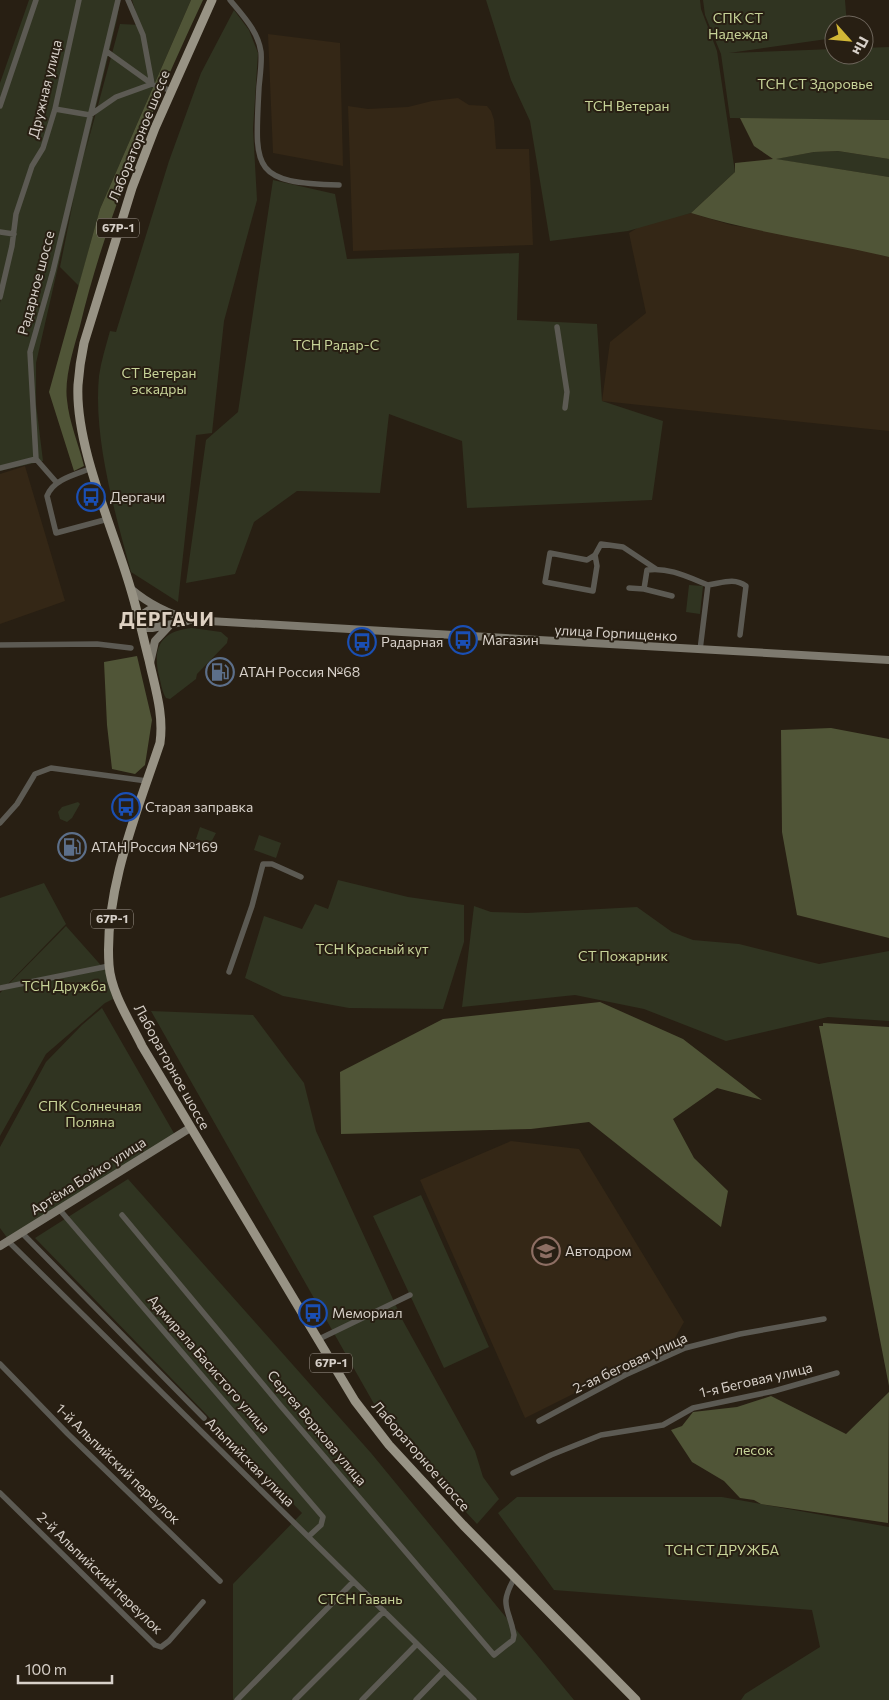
<svg xmlns="http://www.w3.org/2000/svg" width="889" height="1700" font-family="Commissioner,sans-serif">
	<style>
		.built { fill: #342716 }
		.green { fill: #303421 }
		.forest { fill: #505537 }
		.lines { fill: none; stroke-linecap: round; stroke-linejoin: round }
		.street { stroke: #5c5a53; stroke-width: 5.5 }
		.secondary { stroke: #7e7a6f; stroke-width: 8 }
		.primary { stroke: #989385; stroke-width: 9 }
		.labels { text-anchor: middle; stroke-width: 4; stroke-linejoin: round; paint-order: stroke }
		.shield { fill: #281f13; stroke: #a29b92; stroke-width: 1 }
		.shield-label { font-size: 12px; font-weight: bold; fill: #d7d0c9 }
		.park-label { font-size: 14px; fill: #c7d398; stroke: #281f13 }
		.street-label { font-size: 14px; fill: #d7d0c9; stroke: #281f13 }
		.poi-label { font-size: 14px; fill: #d7d0c9; stroke: #281f13; text-anchor: start }
		.district-label { font-size: 19px; font-weight: bold; letter-spacing: 1px; fill: #ded1c2; stroke: #281f13 }
	</style>
	<rect width="100%" height="100%" fill="#281f13"/>
	<path class="built" d="M268,34L340,43L343,166L273,153Z
		M458,98L469,105L487,106L491,111L494,120L496,149H529L533,245L353,251L348,106L368,109L408,107L432,101Z
		M691,213L731,225L835,243L889,257V431L602,401L610,342L646,313L629,233L644,224Z
		M25,466L65,601L0,624V474Z
		M511,1141L579,1149L684,1322L671,1345L525,1418L420,1180Z"/>
	<path class="green" d="M29,0H120L117,19L85,153L120,24L140,25L132,0H191L100,209L79,286L60,267L74,197L36,363V404L43,461L0,471V303L12,248L0,292V83Z
		M486,0H700L701,9L717,51L735,172L691,213L628,231L550,241L530,121L511,80Z
		M703,0H845L847,25H834V38L729,53L834,49V55H864V48L889,47V120L730,118L721,54L705,15Z
		M234,10L249,30L258,53L253,129L257,200L224,321L212,433L196,435L178,602L131,572C115,513 93,438 99,376C101,361 106,346 110,331L116,332L169,161L201,73Z
		M838,151L889,159V177L774,159L814,152Z
		M273,180L335,194L347,259L519,253L517,320L597,324L602,401L663,421L652,500L467,508L462,441L389,414L380,493L297,491L254,522L235,574L186,583L206,440L238,412Z
		M689,585L703,586L700,614L686,612Z
		M192,628L221,632L228,638L227,643L197,674L196,679L170,699L166,698C162,692 161,683 159,676C152,647 161,631 192,628Z
		M78,802L80,804L72,818L67,822L60,819L58,812L62,807Z
		M200,827L216,833L208,848L200,847L202,841L196,839Z
		M259,835L281,843L276,858L254,850Z
		M338,880L408,897L464,905V942L443,1009L349,1008L283,996L245,978L264,916L302,929L315,904L328,909Z
		M44,883L66,924L8,984L0,986V898Z
		M474,906L491,912L527,913L637,907L672,932L693,940L739,944L819,964L889,951V1021L828,1017L726,1041L644,1009L575,995L462,1007Z
		M66,926L106,971L113,999L105,1003L46,1054L0,1136V993Z
		M102,1008L175,1135L8,1239L0,1228V1147L46,1062L82,1025Z
		M151,1011L253,1015L304,1083L316,1131L403,1321L475,1451L483,1477L499,1499L477,1524L386,1425Z
		M128,1179L371,1453L574,1700H233V1584L302,1513L35,1238Z
		M421,1195L489,1347L444,1368L373,1216Z
		M517,1497H722L889,1527V1700H741L745,1694L820,1647L812,1610L554,1590L498,1513Z"/>
	<path class="forest" d="M191,0H203C154,105 107,213 80,326C74,347 64,378 67,400C69,422 79,445 84,466L74,471L49,392L100,209Z
		M740,118L889,120V159L838,151L814,152L776,159L889,177V257C823,241 756,233 691,213L735,172V163L773,159L754,146Z
		M137,656L152,720L145,765L135,774L112,769L107,725L104,662Z
		M831,728L889,739V938L797,915L782,832L781,730Z
		M600,1002L683,1039L762,1100L717,1088L673,1119L694,1158L728,1191L721,1227L589,1122L531,1129L341,1134L340,1072L443,1019Z
		M823,1023L889,1027V1386L819,1026H823Z
		M889,1392L888,1523L761,1504L754,1500L740,1498L724,1481L692,1462L671,1430L682,1426L693,1412L737,1407L771,1396L846,1434Z"/>
	<g class="lines">
		<path class="street" d="M230,0C243,16 258,31 261,52C262,63 260,76 259,87C255,168 250,183 339,185
			M106,51L152,84L172,91
			M0,106L36,0
			M55,109L90,115L116,97L152,84L143,35L128,0
			M0,232L14,234
			M0,297L12,246L16,214L32,166L43,148L55,109L79,0
			M557,327L567,392L565,408
			M36,459L30,352L53,271L118,0
			M0,468L36,459L57,483
			M92,468C77,474 53,479 47,496L56,533L108,519
			M595,555L597,566L593,591L545,582L550,553L587,560L595,555L601,544L623,547L656,569
			M629,588L644,589L647,570C669,567 688,577 708,585
			M644,589L672,596
			M0,645L97,644L131,648
			M700,650L708,585C722,583 734,577 746,586L740,635
			M0,823L17,804L35,774L51,768L147,781
			M229,972L252,906L263,864H272L301,877
			M0,988L109,966
			M59,1209L323,1517L321,1525L309,1536
			M122,1215L280,1405L494,1655L513,1640L514,1635C509,1606 498,1607 515,1577
			M21,1232L204,1418
			M8,1241L474,1700
			M317,1340L410,1295
			M0,1364L68,1434L220,1581
			M539,1421L625,1375L685,1348L740,1334L824,1319
			M513,1473L551,1455L601,1435L663,1425L693,1408L774,1391L837,1373
			M0,1493L155,1645L161,1647L169,1641L203,1602
			M237,1700L353,1582
			M295,1700L384,1611
			M362,1700L416,1645
			M416,1700L444,1671"/>
		<path class="secondary" d="M131,589C150,605 168,614 192,620L889,660
			M138,617L149,610L160,612
			M141,628H152L187,621
			M150,663L155,641L169,626
			M0,1246L190,1128"/>
		<path class="primary" d="M212,0L155,128L132,188L84,343C81,357 79,371 78,385C75,447 114,530 131,590C138,613 143,637 149,660C155,688 164,714 160,743C137,812 104,890 109,965C111,993 130,1021 142,1046L355,1401L389,1445L463,1525L636,1700"/>
	</g>
	<defs>
		<symbol id="bus-ring" viewBox="-11 -11 22 22"><circle r="9.5" fill="#281f13" stroke="#1a4fb4" stroke-width="1.5"/><path d="M-5-6H5V4H4V6H2V4H-2V6H-4V4H-5ZM-3.5-4V0h7V-4ZM-3.5 1.2v1.5H-2V1.2ZM2 1.2v1.5H3.5V1.2Z" fill="#1a4fb4"/></symbol>
		<symbol id="fuel-ring" viewBox="-11 -11 22 22"><circle r="9.5" fill="#281f13" stroke="#5c6f8a" stroke-width="1.5"/><path d="M-5.5-6h7V0h2V4h1.3V-2.5L3-4.5l.8-.8L6-3V5H2.5V1h-1V6h-7ZM-4.2-4.7v3.2H.2V-4.7Z" fill="#5c6f8a"/></symbol>
		<symbol id="university-ring" viewBox="-11 -11 22 22"><circle r="9.5" fill="#281f13" stroke="#8d6e63" stroke-width="1.5"/><path d="M0-5L7-2L0 1L-7-2ZM-4 1L0 2.5L4 1V4Q0 6-4 4Z" fill="#8d6e63"/></symbol>
	</defs>
	<g fill-rule="evenodd">
		<use href="#bus-ring" x="75" y="481" width="32" height="32"/>
		<use href="#bus-ring" x="447" y="624" width="32" height="32"/>
		<use href="#bus-ring" x="346" y="626" width="32" height="32"/>
		<use href="#fuel-ring" x="204" y="656" width="32" height="32"/>
		<use href="#bus-ring" x="110" y="791" width="32" height="32"/>
		<use href="#fuel-ring" x="56" y="831" width="32" height="32"/>
		<use href="#university-ring" x="530" y="1235" width="32" height="32"/>
		<use href="#bus-ring" x="297" y="1297" width="32" height="32"/>
	</g>
	<g class="labels">
		<g class="shield">
			<rect x="97" y="218.5" width="42" height="19" rx="4"/>
			<rect x="91" y="909.5" width="42" height="19" rx="4"/>
			<rect x="310" y="1353.5" width="42" height="19" rx="4"/>
		</g>
		<g class="shield-label">
			<text x="118" y="232">67Р-1</text>
			<text x="112" y="923">67Р-1</text>
			<text x="331" y="1367">67Р-1</text>
		</g>
		<g class="park-label">
			<text x="738" y="23">СПК СТ<tspan x="738" dy="16">Надежда</tspan></text>
			<text x="815" y="89">ТСН СТ Здоровье</text>
			<text x="627" y="111">ТСН Ветеран</text>
			<text x="336" y="350">ТСН Радар-С</text>
			<text x="159" y="378">СТ Ветеран<tspan x="159" dy="16">эскадры</tspan></text>
			<text x="372" y="954">ТСН Красный кут</text>
			<text x="623" y="961">СТ Пожарник</text>
			<text x="64" y="991">ТСН Дружба</text>
			<text x="90" y="1111">СПК Солнечная<tspan x="90" dy="16">Поляна</tspan></text>
			<text x="754" y="1455">лесок</text>
			<text x="722" y="1555">ТСН СТ ДРУЖБА</text>
			<text x="360" y="1604">СТСН Гавань</text>
		</g>
		<g class="street-label">
			<text transform="translate(45 89) rotate(-76)" y="5">Дружная улица</text>
			<text transform="translate(139 136) rotate(-68)" y="5">Лабораторное шоссе</text>
			<text transform="translate(36 283) rotate(-75)" y="5">Радарное шоссе</text>
			<text transform="translate(616 633) rotate(3)" y="5">улица Горпищенко</text>
			<text transform="translate(172 1067) rotate(61)" y="5">Лабораторное шоссе</text>
			<text transform="translate(88 1176) rotate(-32)" y="5">Артёма Бойко улица</text>
			<text transform="translate(630 1363) rotate(-25)" y="5">2-ая беговая улица</text>
			<text transform="translate(209 1364) rotate(49)" y="5">Адмирала Басистого улица</text>
			<text transform="translate(756 1380) rotate(-13)" y="5">1-я Беговая улица</text>
			<text transform="translate(317 1428) rotate(50)" y="5">Сергея Воркова улица</text>
			<text transform="translate(421 1456) rotate(49)" y="5">Лабораторное шоссе</text>
			<text transform="translate(250 1462) rotate(45)" y="5">Альпийская улица</text>
			<text transform="translate(118 1464) rotate(44)" y="5">1-й Альпийский переулок</text>
			<text transform="translate(100 1573) rotate(44)" y="5">2-й Альпийский переулок</text>
		</g>
		<g class="poi-label">
			<text x="110" y="502">Дергачи</text>
			<text x="482" y="645">Магазин</text>
			<text x="381" y="647">Радарная</text>
			<text x="239" y="677">АТАН Россия №68</text>
			<text x="145" y="812">Старая заправка</text>
			<text x="91" y="852">АТАН Россия №169</text>
			<text x="565" y="1256">Автодром</text>
			<text x="332" y="1318">Мемориал</text>
		</g>
		<g class="district-label">
			<text x="167" y="626">ДЕРГАЧИ</text>
		</g>
	</g>
	<g transform="translate(849 40) rotate(117)"><circle r="24" fill="#281f13" stroke="#6e665c"/>
	<path d="M0-4L9 19L0 12L-9 19Z" fill="#d1b736"/>
	<text y="-8" font-size="14" font-weight="bold" text-anchor="middle" fill="#d7d0c9">Пн</text>
	</g>
	<path d="M18 1675v8h94v-8" fill="none" stroke="#d7d0c9" stroke-width="2.5"/>
	<text x="25" y="1675" font-size="15" fill="#d7d0c9" stroke="#281f13" stroke-width="4" paint-order="stroke">100 m</text>
</svg>
